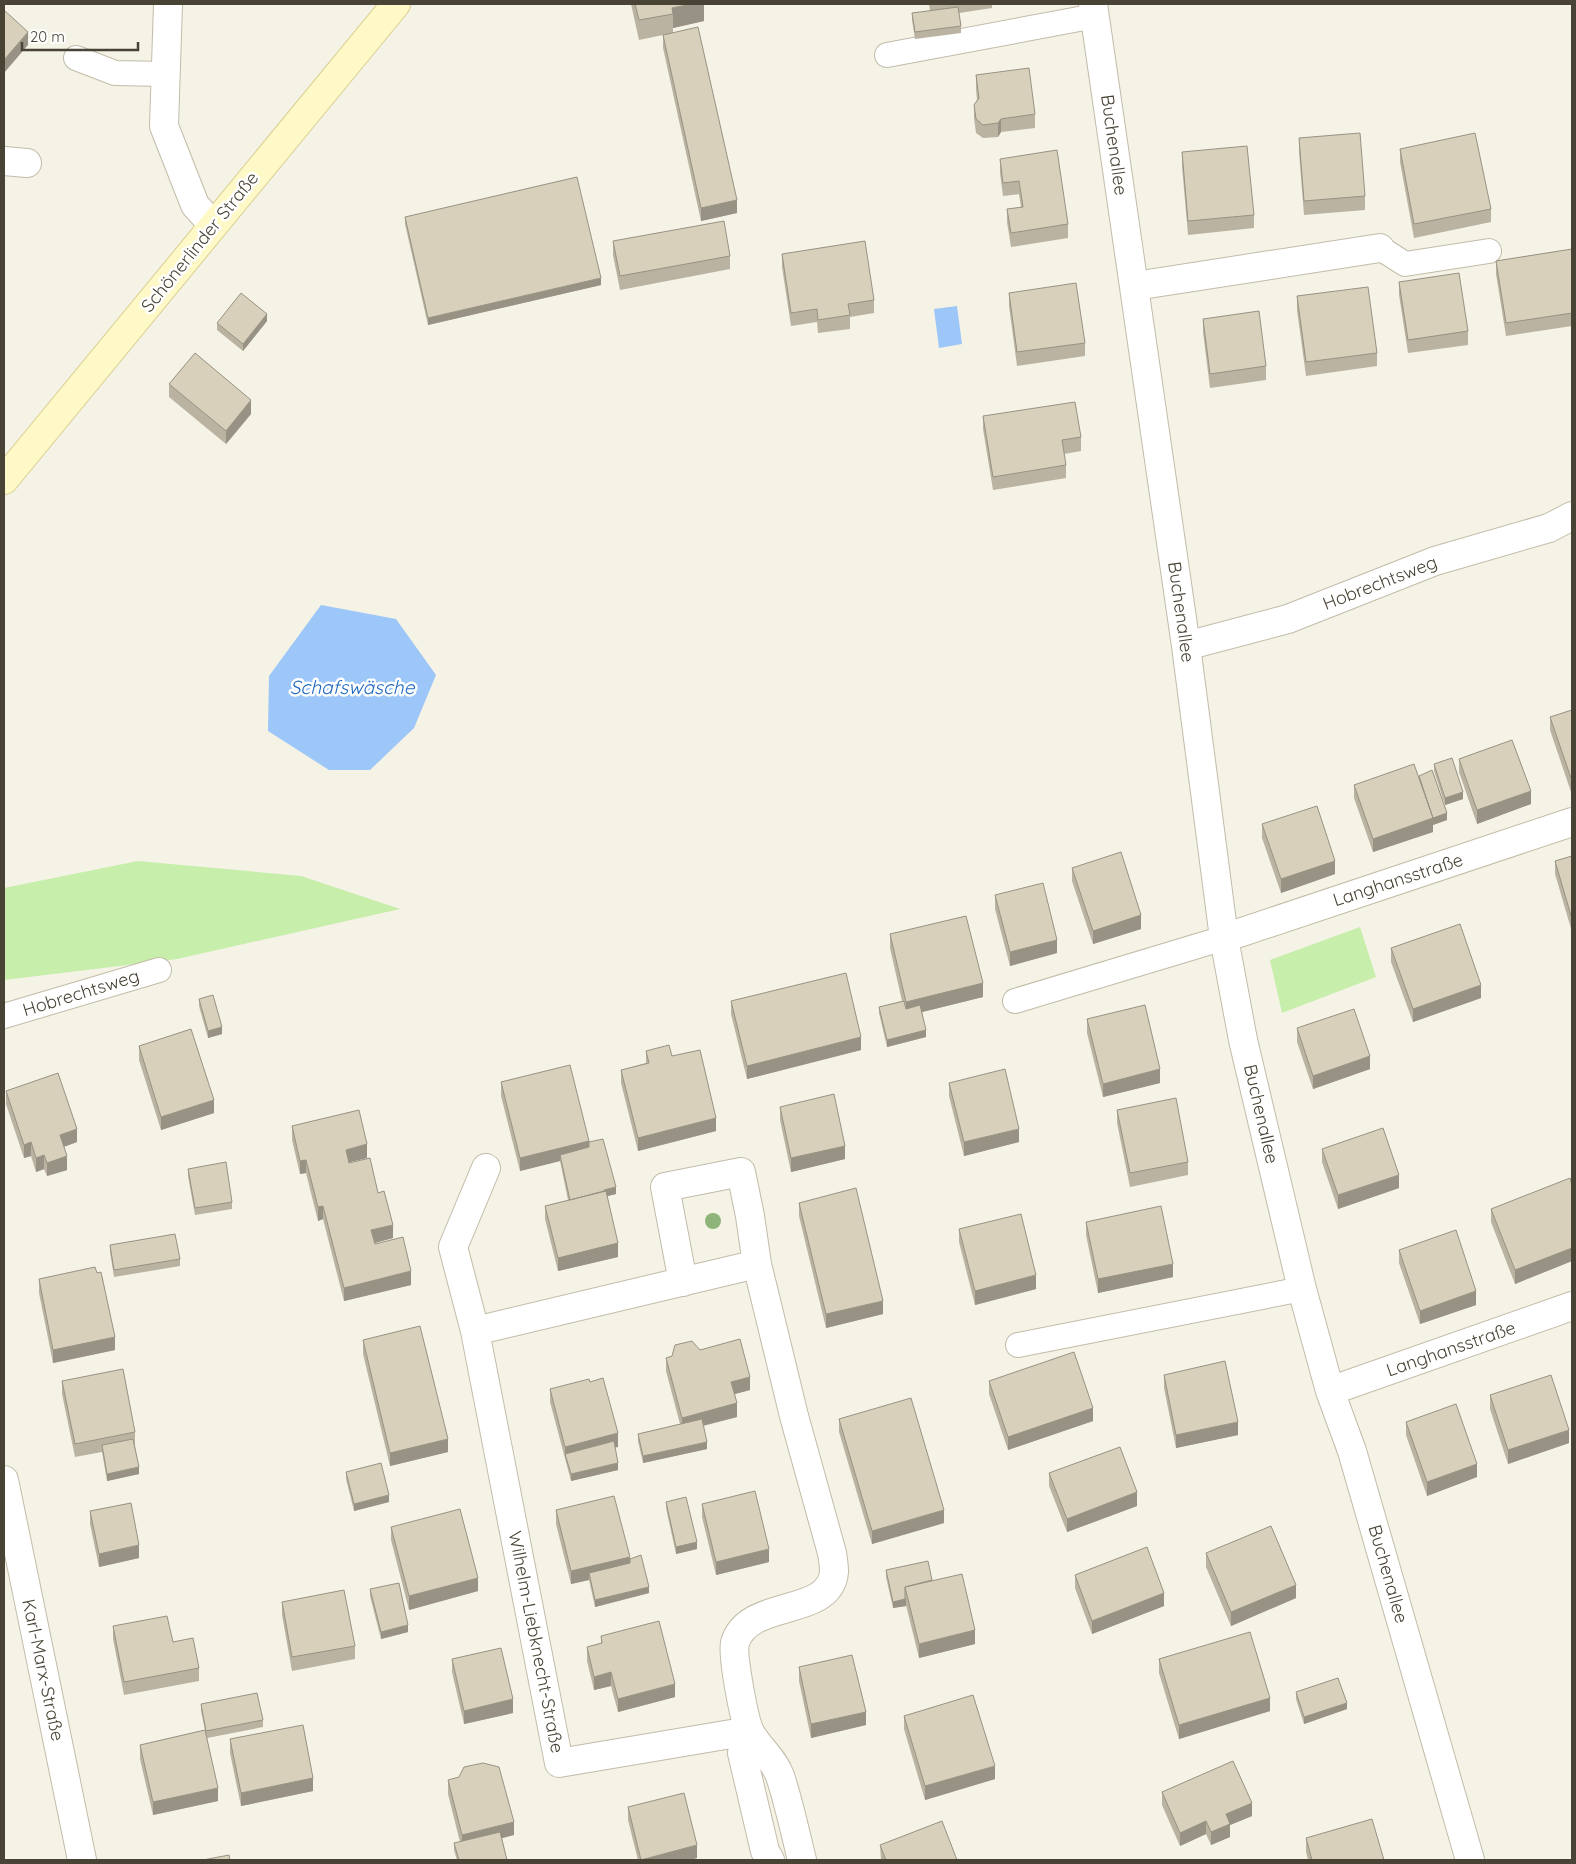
<svg xmlns="http://www.w3.org/2000/svg" width="1576" height="1864" font-family="Quicksand,sans-serif">
	<style>
		.green { fill: #c7eeab }
		.water { fill: #9cc7f8 }
		.lines { fill: none; stroke-linecap: round; stroke-linejoin: round }
		.lane-casing { stroke: #c2bca8; stroke-width: 26 }
		.street-casing { stroke: #c2bca8; stroke-width: 30 }
		.secondary-casing { stroke: #d9d091; stroke-width: 30 }
		.lane { stroke: #fff; stroke-width: 24 }
		.street { stroke: #fff; stroke-width: 28 }
		.secondary { stroke: #fff8c7; stroke-width: 28 }
		.tree { fill: #8eb47a }
		.wall { fill: #bab3a1 }
		.shaded-wall { fill: #979283 }
		.building { fill: #d8d0bb; stroke: #979283 }
		.labels { text-anchor: middle; stroke-width: 5; stroke-linejoin: round; paint-order: stroke }
		.street-label { font-size: 18px; fill: #494335; stroke: #fff }
		.water-label { font-size: 19px; font-style: italic; fill: #216ac1; stroke: #fff }
	</style>
	<rect width="100%" height="100%" fill="#f5f2e6"/>
	<path class="green" d="M138,861L301,876L400,909L177,959L4,980V888Z
		M1360,927L1376,977L1282,1013L1270,960Z"/>
	<path class="water" d="M957,306L962,344L939,348L934,309Z
		M321,605L396,619L436,675L414,728L370,770H329L268,731L269,676Z"/>
	<g class="lines">
		<defs>
			<path id="lane" d="M887,55L1095,16
				M76,58L115,73L166,74
				M1380,248L1405,264L1489,251
				M1015,1001L1224,938
				M4,1016L159,970
				M1018,1345L1302,1289"/>
			<path id="street" d="M168,4L164,126L195,205L213,225
				M1093,4L1186,646L1224,938L1243,1040L1302,1289L1330,1391L1352,1451L1470,1860
				M4,161L27,163
				M1135,286L1380,248
				M1186,646L1288,619L1435,561L1549,528L1572,516
				M1224,938L1572,822
				M683,1282L665,1187L741,1172L750,1216L757,1264
				M475,1331L453,1247L486,1168
				M1330,1391L1572,1306
				M4,1480L82,1860
				M749,1731L559,1763L475,1331L757,1264L794,1416L832,1553C833,1559 834,1566 834,1572C830,1618 748,1598 735,1643C732,1655 744,1720 750,1732C758,1747 774,1759 780,1776C789,1803 795,1832 802,1860
				M749,1731L742,1753L765,1851L770,1860"/>
			<path id="secondary" d="M4,480L396,4"/>
		</defs>
		<use href="#lane" class="lane-casing"/>
		<use href="#street" class="street-casing"/>
		<use href="#secondary" class="secondary-casing"/>
		<use href="#lane" class="lane"/>
		<use href="#street" class="street"/>
		<use href="#secondary" class="secondary"/>
	</g>
	<circle class="tree" cx="713" cy="1221" r="8"/>
	<path class="wall" d="M631,4H704V21L673,28V33L737,213L701,221L663,48V35L639,40Z
		M929,4H992V8L959,13L961,26V33L915,39L912,20V13L930,11Z
		M976,75L1035,114V128L1001,132L998,137L983,138L976,133L974,118V105L977,100L976,89Z
		M1299,138L1365,196V210L1304,215L1299,152Z
		M1400,149L1491,209V222L1414,238L1400,162Z
		M1182,152L1254,215V228L1188,235L1182,166Z
		M1000,159L1068,224V238L1011,247L1007,222V209L1021,207L1019,194L1003,196L1000,173Z
		M405,217L601,285L428,325L405,224Z
		M613,241L730,256V269L620,290L613,255Z
		M1572,249V326L1506,336L1496,274V261Z
		M782,254L874,300V313L850,317V329L818,333L817,322L791,326L782,267Z
		M1399,282L1468,331V345L1408,353L1399,295Z
		M1009,293L1085,343V356L1017,366L1009,306Z
		M1297,296L1377,353V366L1306,376L1297,310Z
		M1203,319L1266,366V380L1210,388L1203,332Z
		M267,321L243,351L217,330V323Z
		M169,384L251,414L226,444L169,397Z
		M983,416L1081,437V451L1064,454L1066,465V478L993,490L983,429Z
		M1572,710V791L1571,792L1550,730V717Z
		M1459,759L1531,804L1477,824L1459,772Z
		M1434,764L1463,799L1445,805L1434,771Z
		M1419,776L1447,820L1433,825V832L1373,852L1354,798V785Z
		M1262,824L1335,874L1281,893L1262,838Z
		M1572,856V932L1555,874V861Z
		M1072,868L1141,929L1093,944L1072,881Z
		M995,895L1057,953L1010,966L995,909Z
		M890,934L983,997L922,1012L926,1037L887,1047L879,1013V1007L902,1001L890,948Z
		M1391,948L1481,998L1413,1022L1391,962Z
		M199,999L222,1034L208,1038L199,1006Z
		M731,1001L861,1050L747,1079L731,1014Z
		M1087,1019L1160,1083L1103,1097L1087,1033Z
		M1297,1028L1370,1069L1313,1089L1297,1042Z
		M139,1046L214,1113L161,1130L139,1060Z
		M646,1051L672,1056L716,1131L638,1151L621,1083V1070L646,1063Z
		M501,1082L589,1142L616,1194L607,1196L618,1257L558,1271L545,1219V1206L568,1200L560,1161L520,1171L501,1096Z
		M949,1083L1019,1142L964,1156L949,1096Z
		M6,1091L77,1142L64,1147L67,1170L47,1176L44,1169L36,1172L31,1156L24,1158L6,1104Z
		M780,1107L845,1159L791,1172L780,1120Z
		M1117,1110L1188,1162V1175L1130,1187L1117,1123Z
		M292,1126L367,1158L349,1162L378,1193L393,1238L374,1243L375,1244L411,1285L344,1301L323,1219L318,1221L306,1173L300,1174L292,1140Z
		M1322,1149L1399,1188L1338,1209L1322,1162Z
		M188,1169L232,1202V1209L195,1215L188,1176Z
		M1572,1185V1261L1515,1284L1491,1222V1209Z
		M799,1203L883,1314L826,1328L799,1216Z
		M1086,1222L1173,1277L1098,1293L1086,1235Z
		M959,1229L1036,1289L975,1305L959,1242Z
		M110,1245L180,1259V1266L114,1277L110,1252Z
		M1399,1250L1476,1305L1420,1324L1399,1263Z
		M39,1279L115,1350L53,1363L39,1293Z
		M363,1340L448,1452L390,1466L363,1354Z
		M700,1350L750,1390L735,1394L737,1417L703,1426L707,1449L643,1463L638,1441V1434L680,1424L666,1371V1358Z
		M1164,1375L1238,1435L1176,1448L1164,1388Z
		M62,1381L135,1432V1446L139,1474L107,1481L102,1452L75,1457L62,1394Z
		M989,1381L1093,1421L1008,1450L989,1394Z
		M550,1389L618,1447H615L618,1470L571,1481L550,1402Z
		M1490,1395L1569,1443L1508,1464L1490,1409Z
		M839,1419L944,1523L872,1544L839,1432Z
		M1406,1422L1477,1477L1427,1496L1406,1435Z
		M346,1472L389,1502L354,1511L346,1479Z
		M1049,1473L1137,1506L1067,1532L1049,1486Z
		M666,1502L697,1549L676,1554L666,1508Z
		M702,1504L769,1562L716,1575L702,1517Z
		M556,1510L630,1559L649,1593L595,1607L589,1580L571,1584L556,1524Z
		M90,1511L139,1558L99,1567L90,1524Z
		M391,1527L478,1591L409,1610L391,1540Z
		M1206,1553L1296,1598L1231,1626L1206,1567Z
		M886,1570L932,1580L975,1644L919,1658L906,1605V1606L893,1608L886,1577Z
		M1075,1575L1164,1606L1092,1634L1075,1588Z
		M370,1589L408,1632L381,1639L370,1596Z
		M282,1602L355,1646V1659L292,1671L282,1615Z
		M113,1626L199,1668V1681L124,1695L113,1639Z
		M601,1636L675,1697L618,1712L611,1686L594,1690L587,1661V1647L601,1643Z
		M452,1659L513,1713L464,1724L452,1672Z
		M1159,1659L1270,1711L1179,1739L1159,1673Z
		M799,1667L866,1725L811,1738L799,1681Z
		M1296,1692L1347,1709L1304,1724L1296,1699Z
		M201,1704L263,1720V1727L207,1738L218,1801L153,1815L140,1759V1745L205,1730L201,1711Z
		M904,1716L995,1779L925,1800L904,1729Z
		M230,1739L313,1791L241,1806L230,1753Z
		M448,1780L514,1835L502,1838L507,1860H457L454,1850V1843L460,1842L448,1794Z
		M1162,1792L1252,1816L1230,1825V1837L1211,1845L1206,1834L1180,1846L1162,1805Z
		M628,1807L697,1858L690,1860H638L628,1820Z
		M1306,1838L1384,1860H1308L1306,1852Z
		M880,1845L957,1860H881Z"/>
	<path class="shaded-wall" d="M692,4H704V21L673,28V14L672,8Z
		M28,32V45L4,73V60Z
		M1001,119V132L998,137V123Z
		M737,200V213L701,221V208Z
		M601,278V285L428,325V318Z
		M267,314V321L243,351V344Z
		M251,400V414L226,444V431Z
		M1571,778H1572V791L1571,792Z
		M1531,791V804L1477,824V810Z
		M1463,792V799L1445,805V798Z
		M1447,813V820L1433,825V832L1373,852V839Z
		M1335,861V874L1281,893V879Z
		M1141,915V929L1093,944V931Z
		M1057,940V953L1010,966V952Z
		M983,983V997L906,1016V1002Z
		M1481,985V998L1413,1022V1009Z
		M222,1027V1034L208,1038V1031Z
		M926,1030V1037L887,1047V1040Z
		M861,1037V1050L747,1079V1066Z
		M1370,1056V1069L1313,1089V1076Z
		M1160,1069V1083L1103,1097V1084Z
		M214,1100V1113L161,1130V1117Z
		M716,1118V1131L638,1151V1138Z
		M77,1129V1142L60,1148V1135Z
		M1019,1129V1142L964,1156V1142Z
		M589,1141V1154L560,1155V1161L520,1171V1158Z
		M31,1142V1156L24,1158V1145Z
		M367,1144V1158L346,1163V1150Z
		M845,1146V1159L791,1172V1158Z
		M44,1155V1169L36,1172V1158Z
		M67,1156V1170L47,1176V1163Z
		M306,1160V1173L300,1174V1161Z
		M1399,1175V1188L1338,1209V1195Z
		M616,1187V1194L604,1197V1190Z
		M323,1206V1219L318,1221V1207Z
		M393,1225V1238L371,1244V1230Z
		M618,1243V1257L558,1271V1258Z
		M1572,1248V1261L1515,1284V1270Z
		M1173,1264V1277L1098,1293V1279Z
		M411,1271V1285L344,1301V1288Z
		M1036,1275V1289L975,1305V1291Z
		M1476,1291V1305L1420,1324V1311Z
		M883,1301V1314L826,1328V1314Z
		M115,1337V1350L53,1363V1350Z
		M750,1377V1390L731,1395V1382Z
		M737,1403V1417L682,1431V1418Z
		M1093,1408V1421L1008,1450V1437Z
		M1238,1422V1435L1176,1448V1435Z
		M1569,1430V1443L1508,1464V1450Z
		M618,1433V1447L567,1460L565,1454V1447Z
		M448,1439V1452L390,1466V1453Z
		M707,1442V1449L643,1463V1456Z
		M618,1463V1470L571,1481V1474Z
		M1477,1464V1477L1427,1496V1482Z
		M139,1467V1474L107,1481V1474Z
		M1137,1492V1506L1067,1532V1519Z
		M389,1495V1502L354,1511V1504Z
		M944,1510V1523L872,1544V1531Z
		M697,1542V1549L676,1554V1547Z
		M139,1545V1558L99,1567V1554Z
		M769,1549V1562L716,1575V1562Z
		M630,1557V1570L589,1573V1580L571,1584V1571Z
		M478,1578V1591L409,1610V1596Z
		M1296,1585V1598L1231,1626V1612Z
		M649,1587V1593L595,1607V1600Z
		M1164,1593V1606L1092,1634V1621Z
		M906,1599V1606L893,1608V1602Z
		M408,1625V1632L381,1639V1632Z
		M975,1630V1644L919,1658V1644Z
		M611,1672V1686L594,1690V1677Z
		M675,1684V1697L618,1712V1699Z
		M1270,1698V1711L1179,1739V1725Z
		M513,1699V1713L464,1724V1711Z
		M1347,1703V1709L1304,1724V1717Z
		M866,1712V1725L811,1738V1724Z
		M995,1766V1779L925,1800V1786Z
		M313,1778V1791L241,1806V1793Z
		M218,1788V1801L153,1815V1802Z
		M1252,1803V1816L1230,1825V1837L1211,1845V1832L1226,1814Z
		M1206,1821V1834L1180,1846V1833Z
		M514,1822V1835L462,1849V1835Z
		M697,1845V1858L690,1860H641Z"/>
	<path class="building" d="M635,4H692L672,8L673,14L639,20Z
		M958,7L961,26L915,32L912,13Z
		M4,10L28,32L4,60Z
		M698,27L737,200L701,208L663,35Z
		M1029,68L1035,114L1001,119L998,123L983,125L976,119L974,105L979,98L976,75Z
		M1360,133L1365,196L1304,201L1299,138Z
		M1475,133L1491,209L1414,224L1400,149Z
		M1247,146L1254,215L1188,221L1182,152Z
		M1057,150L1068,224L1011,233L1007,209L1023,207L1019,181L1003,183L1000,159Z
		M577,177L601,278L428,318L405,217Z
		M724,221L730,256L620,276L613,241Z
		M865,241L874,300L848,304L850,315L818,320L817,309L791,313L782,254Z
		M1572,249V313L1506,323L1496,261Z
		M1459,273L1468,331L1408,340L1399,282Z
		M1076,283L1085,343L1017,352L1009,293Z
		M1368,287L1377,353L1306,362L1297,296Z
		M241,293L267,314L243,344L217,323Z
		M1259,311L1266,366L1210,374L1203,319Z
		M195,353L251,400L226,431L169,384Z
		M1075,402L1081,437L1062,440L1066,465L993,477L983,416Z
		M1572,710V778H1571L1550,717Z
		M1512,740L1531,791L1477,810L1459,759Z
		M1452,758L1463,792L1445,798L1434,764Z
		M1414,764L1433,818L1373,839L1354,785Z
		M1432,770L1447,813L1433,818L1419,776Z
		M1317,806L1335,861L1281,879L1262,824Z
		M1121,852L1141,915L1093,931L1072,868Z
		M1572,856V919L1555,861Z
		M1043,883L1057,940L1010,952L995,895Z
		M966,916L983,983L906,1002L890,934Z
		M1460,924L1481,985L1413,1009L1391,948Z
		M846,973L861,1037L747,1066L731,1001Z
		M213,995L222,1027L208,1031L199,999Z
		M904,1001L906,1009L920,1005L926,1030L887,1040L879,1007Z
		M1145,1005L1160,1069L1103,1084L1087,1019Z
		M1354,1009L1370,1056L1313,1076L1297,1028Z
		M191,1029L214,1100L161,1117L139,1046Z
		M669,1045L672,1056L700,1050L716,1118L638,1138L621,1070L649,1063L646,1051Z
		M570,1065L589,1141L520,1158L501,1082Z
		M1005,1069L1019,1129L964,1142L949,1083Z
		M58,1073L77,1129L60,1135L67,1156L47,1163L44,1155L36,1158L31,1142L24,1145L6,1091Z
		M834,1094L845,1146L791,1158L780,1107Z
		M1176,1098L1188,1162L1130,1173L1117,1110Z
		M359,1110L367,1144L346,1150L349,1163L370,1158L378,1193L384,1191L393,1225L371,1230L375,1244L403,1237L411,1271L344,1288L323,1206L318,1207L306,1160L300,1161L292,1126Z
		M1383,1128L1399,1175L1338,1195L1322,1149Z
		M603,1139L616,1187L604,1190V1191L570,1200L560,1155L589,1147V1142Z
		M226,1162L232,1202L195,1208L188,1169Z
		M1570,1178L1572,1185V1248L1515,1270L1491,1209Z
		M856,1188L883,1301L826,1314L799,1203Z
		M606,1191L618,1243L558,1258L545,1206Z
		M1161,1206L1173,1264L1098,1279L1086,1222Z
		M1021,1214L1036,1275L975,1291L959,1229Z
		M1456,1230L1476,1291L1420,1311L1399,1250Z
		M175,1234L180,1259L114,1270L110,1245Z
		M95,1267L97,1273L101,1272L115,1337L53,1350L39,1279Z
		M420,1326L448,1439L390,1453L363,1340Z
		M740,1339L750,1377L731,1382L737,1403L682,1418L666,1358L672,1356L675,1345L692,1341L700,1350Z
		M1074,1352L1093,1408L1008,1437L989,1381Z
		M1225,1361L1238,1422L1176,1435L1164,1375Z
		M123,1369L135,1432L75,1444L62,1381Z
		M1551,1375L1569,1430L1508,1450L1490,1395Z
		M603,1378L618,1433L565,1447L550,1389L589,1379L590,1382Z
		M911,1398L944,1510L872,1531L839,1419Z
		M1456,1404L1477,1464L1427,1482L1406,1422Z
		M702,1419L707,1442L643,1456L638,1434Z
		M133,1439L139,1467L107,1474L102,1445Z
		M614,1441L618,1463L571,1474L565,1454Z
		M1120,1447L1137,1492L1067,1519L1049,1473Z
		M381,1463L389,1495L354,1504L346,1472Z
		M755,1491L769,1549L716,1562L702,1504Z
		M614,1496L630,1557L571,1571L556,1510Z
		M686,1497L697,1542L676,1547L666,1502Z
		M131,1503L139,1545L99,1554L90,1511Z
		M460,1509L478,1578L409,1596L391,1527Z
		M1271,1526L1296,1585L1231,1612L1206,1553Z
		M1147,1547L1164,1593L1092,1621L1075,1575Z
		M641,1555L649,1587L595,1600L589,1573L630,1563V1559Z
		M928,1561L932,1580L905,1587V1599L893,1602L886,1570Z
		M962,1574L975,1630L919,1644L905,1587Z
		M399,1583L408,1625L381,1632L370,1589Z
		M344,1590L355,1646L292,1657L282,1602Z
		M167,1616L173,1642L193,1638L199,1668L124,1682L113,1626Z
		M659,1621L675,1684L618,1699L611,1672L594,1677L587,1647L602,1643L601,1636Z
		M1250,1632L1270,1698L1179,1725L1159,1659Z
		M501,1648L513,1699L464,1711L452,1659Z
		M852,1655L866,1712L811,1724L799,1667Z
		M1338,1678L1347,1703L1304,1717L1296,1692Z
		M257,1693L263,1720L206,1731L201,1704Z
		M973,1695L995,1766L925,1786L904,1716Z
		M303,1725L313,1778L241,1793L230,1739Z
		M205,1730L218,1788L153,1802L140,1745Z
		M1233,1761L1252,1803L1226,1814L1230,1824L1211,1832L1206,1821L1180,1833L1162,1792Z
		M483,1763L499,1767L514,1822L462,1835L448,1780L459,1777L464,1767Z
		M684,1793L697,1845L641,1860L628,1807Z
		M1372,1819L1384,1860H1312L1306,1838Z
		M942,1821L957,1860H886L880,1845Z
		M500,1832L507,1860H459L454,1843Z
		M229,1855L230,1860H203Z"/>
	<g class="labels">
		<g class="street-label">
			<text transform="translate(1114 145) rotate(82)" y="6">Buchenallee</text>
			<text transform="translate(200 242) rotate(-51)" y="6">Schönerlinder Straße</text>
			<text transform="translate(1380 583) rotate(-21)" y="6">Hobrechtsweg</text>
			<text transform="translate(1181 612) rotate(82)" y="6">Buchenallee</text>
			<text transform="translate(1398 880) rotate(-18)" y="6">Langhansstraße</text>
			<text transform="translate(81 993) rotate(-17)" y="6">Hobrechtsweg</text>
			<text transform="translate(1261 1114) rotate(77)" y="6">Buchenallee</text>
			<text transform="translate(1451 1349) rotate(-19)" y="6">Langhansstraße</text>
			<text transform="translate(1388 1574) rotate(74)" y="6">Buchenallee</text>
			<text transform="translate(536 1642) rotate(79)" y="6">Wilhelm-Liebknecht-Straße</text>
			<text transform="translate(43 1670) rotate(78)" y="6">Karl-Marx-Straße</text>
		</g>
		<g class="water-label">
			<text x="352" y="694">Schafswäsche</text>
		</g>
	</g>
	<rect width="1576" height="1864" fill="none" stroke="#494335" stroke-width="10"/>
	<path d="M22 42v8h116v-8" fill="none" stroke="#494335" stroke-width="2.5"/>
	<text x="30" y="42" font-size="15" fill="#494335" stroke="#ffffff" stroke-width="4" paint-order="stroke">20 m</text>
</svg>
